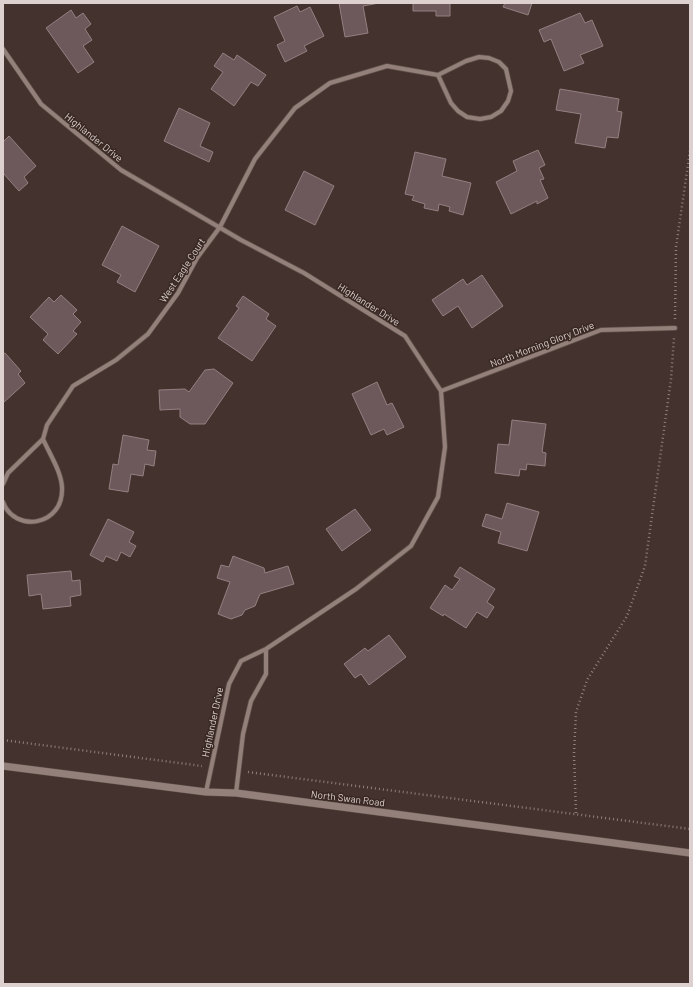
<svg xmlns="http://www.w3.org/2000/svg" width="693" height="987" font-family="Barlow,sans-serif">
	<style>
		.building { fill: #6d595b; stroke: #947f81 }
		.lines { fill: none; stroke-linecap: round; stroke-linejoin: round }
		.minor-casing { stroke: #5f514c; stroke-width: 5.5 }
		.tertiary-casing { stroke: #5f514c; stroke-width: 8 }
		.path { stroke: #8e807c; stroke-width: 2.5; stroke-dasharray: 1 3; stroke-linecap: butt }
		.minor { stroke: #94807a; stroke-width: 4 }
		.tertiary { stroke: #94807a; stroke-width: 7 }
		.labels { text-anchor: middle; stroke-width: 3; stroke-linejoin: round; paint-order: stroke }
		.street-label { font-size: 10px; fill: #dcd1ce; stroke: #392823 }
	</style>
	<rect width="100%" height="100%" fill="#43322d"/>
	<path class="building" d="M339,3H379L363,6L368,33L345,37Z
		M413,3H450V16H436V11H413Z
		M505,3H532L528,15L503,7Z
		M297,6L300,12L310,7L324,36L304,46L307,51L285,62L277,45L285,41L274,17Z
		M71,10L76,18L83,13L91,24L85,29L92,40L83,46L94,62L78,73L46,28Z
		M580,13L585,23L592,20L603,46L580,55L584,63L564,71L551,39L544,42L539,30Z
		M223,53L234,60L237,55L266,75L258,86L251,82L234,106L211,89L223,72L214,66Z
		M560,89L619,99L617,111L622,112L618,138L607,137L605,148L575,143L581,114L556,110Z
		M179,108L210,123L200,146L213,152L209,162L164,141Z
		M9,136L36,166L24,177L28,183L19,191L3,173V142Z
		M538,150L545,165L539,168L544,179L540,180L548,198L537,204V201L511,214L496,182L517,171L513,161Z
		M415,152L446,159L442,176L471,183L463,215L449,211L450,207L439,204L438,211L424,208L425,204L412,200L414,196L405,194Z
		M304,171L334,186L315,225L285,210Z
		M122,226L159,246L135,292L117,282L121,275L102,265Z
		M482,275L503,306L472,328L458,306L443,316L432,300L463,279L467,285Z
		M61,295L77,310L73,314L81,322L73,331L77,334L58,354L43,340L48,334L30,317L49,297L54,302Z
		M243,296L269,314L266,319L276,326L252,361L218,338L239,308L236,306Z
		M5,353L21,371L18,374L25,383L3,403V354Z
		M214,369L233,383L205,424H190L180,417V409L160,410L159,390L185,389L189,392L205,370Z
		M377,382L387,405L392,403L404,427L387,435L384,429L371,435L352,394Z
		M512,420L546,424L542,452L546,453L545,466L527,464L526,470L520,469L519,476L495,473L498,444L509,445Z
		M123,435L149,440L147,450L156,451L154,466L145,464L143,476L131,474L128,492L109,489L113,464L118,465Z
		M507,503L539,512L527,551L498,543L501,532L482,526L486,514L502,519Z
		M355,509L371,530L342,551L326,529Z
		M108,519L134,532L129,542L136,546L130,557L121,552L117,561L106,556L103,562L90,555Z
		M233,556L264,568L265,573L288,566L294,584L260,594L255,606L245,610L242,615L231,619L218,614L230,582L217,578L221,565L229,567Z
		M460,567L495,589L487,602L494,607L487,618L477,612L466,628L444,614L443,616L430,608L445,585L452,590L460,579L454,576Z
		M71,571L72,581L80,580L81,595L70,597L71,606L43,609L41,594L29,596L27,575Z
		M389,635L406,657L369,685L361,674L355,678L344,664L365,648L368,651Z"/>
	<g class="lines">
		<defs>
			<path id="minor" d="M3,49L41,104L121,170L241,240L304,273L405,336L441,391L445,447L438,497L411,546L356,589L266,649L241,661L229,684L206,792
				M441,391L601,330L675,328
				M3,484L8,473L43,439L47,425L73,386L116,360L148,334L178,293L197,258L220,227L255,159L295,108L330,83L387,66L438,75L466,61L479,57L489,58L499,62L506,69L511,91L508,101L501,111L491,117L480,119L467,117L458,111L451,103L438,75
				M3,502C14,533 64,527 62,487C61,471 49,453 43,439
				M236,793L243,734L251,701L266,674V649"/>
			<path id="tertiary" d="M3,766L206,792L236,793L690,853"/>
		</defs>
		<use href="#minor" class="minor-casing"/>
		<use href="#tertiary" class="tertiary-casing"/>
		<path class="path" d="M675,319L676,247L690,151
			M3,740L202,766
			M248,772L690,829
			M576,813L574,754L576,712L587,680L627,616L645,566L671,379L674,338"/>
		<use href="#minor" class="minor"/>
		<use href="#tertiary" class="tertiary"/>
	</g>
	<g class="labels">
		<g class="street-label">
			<text transform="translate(94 137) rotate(39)" y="4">Highlander Drive</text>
			<text transform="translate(182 270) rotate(-57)" y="4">West Eagle Court</text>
			<text transform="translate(369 304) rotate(32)" y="4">Highlander Drive</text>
			<text transform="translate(542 344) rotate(-21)" y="4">North Morning Glory Drive</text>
			<text transform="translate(212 722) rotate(-78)" y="4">Highlander Drive</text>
			<text transform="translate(348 798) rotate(7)" y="4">North Swan Road</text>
		</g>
	</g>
	<rect width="693" height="987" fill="none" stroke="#dcd1ce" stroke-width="8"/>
</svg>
